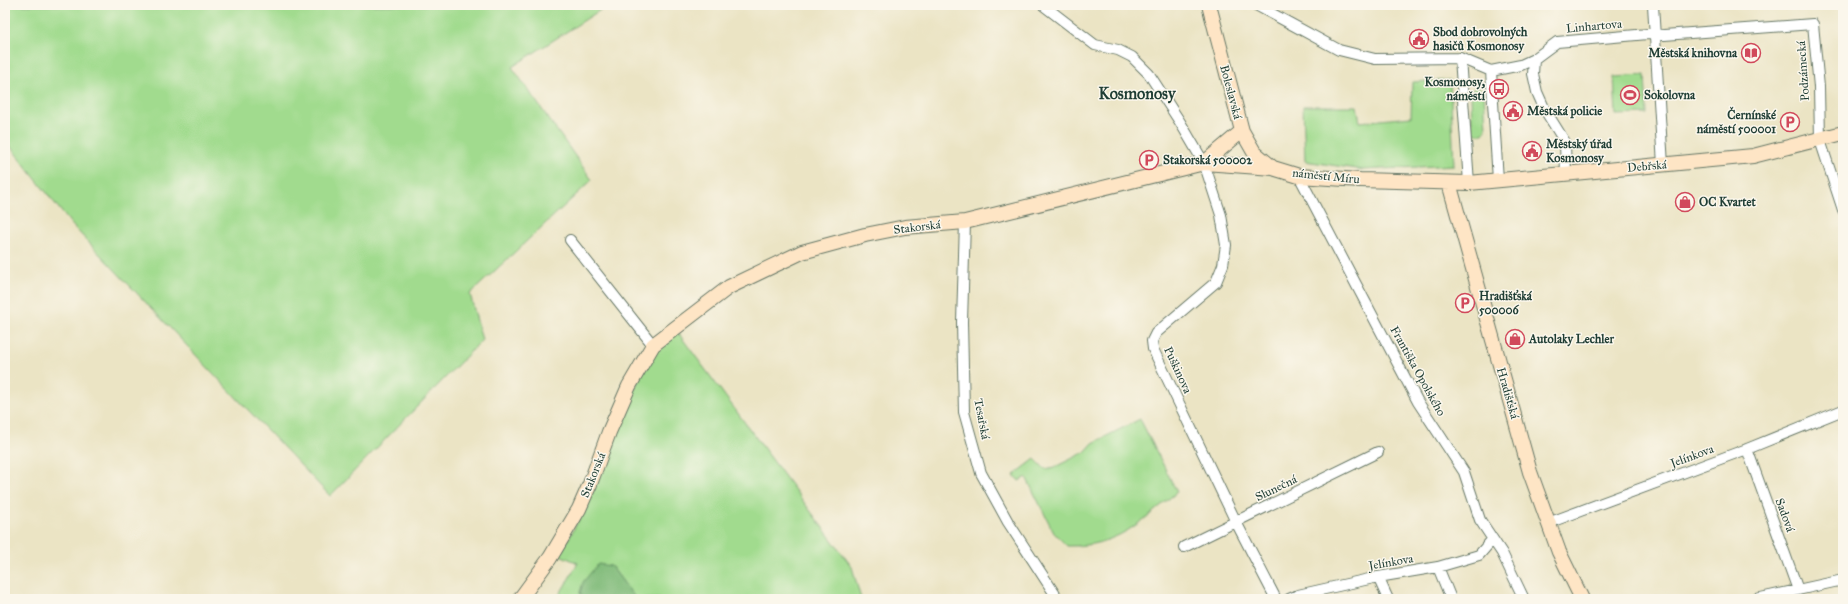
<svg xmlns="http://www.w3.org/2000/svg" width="1848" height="604" font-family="'IM FELL Great Primer',serif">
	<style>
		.green { fill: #a1db8e; stroke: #608c61 }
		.forest { fill: #80bb79; stroke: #507c56 }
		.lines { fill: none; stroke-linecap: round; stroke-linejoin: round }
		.street-casing { stroke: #676; stroke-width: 12 }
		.secondary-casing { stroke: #676; stroke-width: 16 }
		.street { stroke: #fff; stroke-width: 10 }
		.secondary { stroke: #fee5c5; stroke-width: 14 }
		.labels { text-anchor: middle; stroke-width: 3; stroke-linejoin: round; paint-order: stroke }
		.street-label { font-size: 12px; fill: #1f3d34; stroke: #fbf7ec }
		.poi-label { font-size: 12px; font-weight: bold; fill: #1f3d34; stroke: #fbf7ec; text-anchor: start }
		.district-label { font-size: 16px; font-weight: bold; fill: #1f3d34; stroke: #fbf7ec }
	</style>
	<rect width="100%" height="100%" fill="#fbf7ec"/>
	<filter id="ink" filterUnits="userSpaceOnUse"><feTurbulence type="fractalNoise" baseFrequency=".025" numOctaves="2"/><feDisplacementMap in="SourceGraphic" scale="8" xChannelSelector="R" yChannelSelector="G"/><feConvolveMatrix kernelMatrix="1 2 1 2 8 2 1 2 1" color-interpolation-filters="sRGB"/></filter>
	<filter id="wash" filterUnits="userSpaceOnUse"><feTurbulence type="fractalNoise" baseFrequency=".012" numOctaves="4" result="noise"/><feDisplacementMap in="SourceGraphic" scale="16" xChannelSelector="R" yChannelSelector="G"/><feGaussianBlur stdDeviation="0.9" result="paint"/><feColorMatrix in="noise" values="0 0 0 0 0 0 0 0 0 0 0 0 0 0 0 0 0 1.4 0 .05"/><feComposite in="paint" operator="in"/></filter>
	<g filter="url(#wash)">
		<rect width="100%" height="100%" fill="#ebe4c4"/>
		<path class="green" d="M5,5H608L512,67L592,180L470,294L482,340L330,496L72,225L5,140Z
			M1645,75L1647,114L1616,115L1614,77Z
			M1450,80L1454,165L1363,170L1305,161L1303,106H1357L1360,122L1411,117L1412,82Z
			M1477,87L1484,91L1486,130L1483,134H1474L1472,131L1471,91Z
			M675,331L679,334L852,567L861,599H636L611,566C595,573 585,575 580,593L584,599H557L578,563L560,555L589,500L621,419L654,346Z
			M1140,419L1177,492C1141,522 1117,547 1067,546L1054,533L1026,477L1019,481L1014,475L1035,459L1045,469L1055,467L1085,452L1093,443Z"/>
		<path class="forest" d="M598,564L611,566L636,599H584L580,593L583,582Z"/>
	</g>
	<g filter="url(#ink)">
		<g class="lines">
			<defs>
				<path id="street" d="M1043,5L1095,45L1118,50L1132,57L1149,74L1180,122L1204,163L1221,215L1226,245L1223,265L1216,282L1156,333L1152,341L1153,349L1236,522L1276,599
					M1256,5L1339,50L1375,59L1460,58L1491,71L1521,65L1534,59L1557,42L1648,34L1664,35L1813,24L1819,87L1820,140L1843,210
					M1653,5L1663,165
					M1460,58L1469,183
					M1534,59L1533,74L1537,92L1545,110L1565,142L1566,174
					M1491,71L1498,180
					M1299,176L1418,402L1464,472L1480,520L1502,553L1524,599
					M965,222L962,322L964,412L981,473L1008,522L1058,599
					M570,240L653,345
					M1747,449L1798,590
					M1548,523L1747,449L1843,410
					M1184,547L1378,452
					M1438,567L1451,599
					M1378,577L1388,599
					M1289,599L1298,595L1378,577L1438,567L1479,555L1492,540
					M1756,599L1843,580"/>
				<path id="secondary" d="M1209,5L1242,131L1254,152L1273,168
					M1204,163L1242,131
					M1449,183L1530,472L1559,552L1582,599
					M520,599L550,558L579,509L590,484L609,432L629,386L653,345L729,287L802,252L865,235L905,227L965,222L1204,163L1273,168L1299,176L1360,180L1469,183L1753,156L1843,133"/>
			</defs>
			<use href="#street" class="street-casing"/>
			<use href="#secondary" class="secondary-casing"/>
			<use href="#street" class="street"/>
			<use href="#secondary" class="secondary"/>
		</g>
	</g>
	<defs>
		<symbol id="civic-ring" viewBox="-11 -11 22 22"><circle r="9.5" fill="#fbf7ec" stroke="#d1495b" stroke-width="1.5"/><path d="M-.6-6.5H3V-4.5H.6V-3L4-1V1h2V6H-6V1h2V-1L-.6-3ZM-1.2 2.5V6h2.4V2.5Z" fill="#d1495b"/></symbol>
		<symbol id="library-ring" viewBox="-11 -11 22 22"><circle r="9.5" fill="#fbf7ec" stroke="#d1495b" stroke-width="1.5"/><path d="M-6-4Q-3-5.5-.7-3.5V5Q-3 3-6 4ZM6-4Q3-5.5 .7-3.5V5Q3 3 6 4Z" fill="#d1495b"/></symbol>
		<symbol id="bus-ring" viewBox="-11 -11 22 22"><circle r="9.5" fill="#fbf7ec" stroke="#d1495b" stroke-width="1.5"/><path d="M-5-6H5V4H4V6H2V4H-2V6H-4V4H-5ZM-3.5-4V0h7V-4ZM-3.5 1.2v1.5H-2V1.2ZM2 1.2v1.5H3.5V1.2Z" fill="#d1495b"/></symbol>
		<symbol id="stadium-ring" viewBox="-11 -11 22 22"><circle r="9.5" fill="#fbf7ec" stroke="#d1495b" stroke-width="1.5"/><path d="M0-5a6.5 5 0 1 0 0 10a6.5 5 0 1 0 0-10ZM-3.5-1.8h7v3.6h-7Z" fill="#d1495b"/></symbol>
		<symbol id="parking-ring" viewBox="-11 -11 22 22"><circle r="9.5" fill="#fbf7ec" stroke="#d1495b" stroke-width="1.5"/><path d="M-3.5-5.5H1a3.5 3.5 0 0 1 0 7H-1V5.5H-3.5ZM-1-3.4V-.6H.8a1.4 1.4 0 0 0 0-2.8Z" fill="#d1495b"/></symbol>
		<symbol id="shop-ring" viewBox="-11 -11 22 22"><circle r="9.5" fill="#fbf7ec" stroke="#d1495b" stroke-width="1.5"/><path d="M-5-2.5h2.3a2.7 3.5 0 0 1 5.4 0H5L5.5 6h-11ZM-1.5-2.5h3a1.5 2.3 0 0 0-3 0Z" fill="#d1495b"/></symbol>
	</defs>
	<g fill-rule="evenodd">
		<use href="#civic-ring" x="1408" y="28" width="22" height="22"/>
		<use href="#library-ring" x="1740" y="42" width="22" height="22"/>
		<use href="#bus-ring" x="1488" y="78" width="22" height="22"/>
		<use href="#stadium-ring" x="1619" y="84" width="22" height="22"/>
		<use href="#civic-ring" x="1502" y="100" width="22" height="22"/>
		<use href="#parking-ring" x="1779" y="111" width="22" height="22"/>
		<use href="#civic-ring" x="1521" y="140" width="22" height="22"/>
		<use href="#parking-ring" x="1138" y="149" width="22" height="22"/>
		<use href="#shop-ring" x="1674" y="191" width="22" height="22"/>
		<use href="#parking-ring" x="1454" y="292" width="22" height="22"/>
		<use href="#shop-ring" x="1504" y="328" width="22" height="22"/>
	</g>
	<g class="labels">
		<g class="street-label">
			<text transform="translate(1594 26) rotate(-5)" y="4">Linhartova</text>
			<text transform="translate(1803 71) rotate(-94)" y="4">Podzámecká</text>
			<text transform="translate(1231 92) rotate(75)" y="4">Boleslavská</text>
			<text transform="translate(1647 166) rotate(-5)" y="4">Debřská</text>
			<text transform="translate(1326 176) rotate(6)" y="4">náměstí Míru</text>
			<text transform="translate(917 227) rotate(-7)" y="4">Stakorská</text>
			<text transform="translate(1178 370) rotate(65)" y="4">Puškinova</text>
			<text transform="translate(1418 371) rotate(61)" y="4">Františka Opolského</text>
			<text transform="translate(1508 393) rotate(74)" y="4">Hradišťská</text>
			<text transform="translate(982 419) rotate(79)" y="4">Tesařská</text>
			<text transform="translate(1692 456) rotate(-20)" y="4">Jelínkova</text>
			<text transform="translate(593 475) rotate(-68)" y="4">Stakorská</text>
			<text transform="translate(1276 488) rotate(-26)" y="4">Slunečná</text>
			<text transform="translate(1785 515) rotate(70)" y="4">Sadová</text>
			<text transform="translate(1391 562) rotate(-10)" y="4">Jelínkova</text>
		</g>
		<g class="poi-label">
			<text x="1433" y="36">Sbod dobrovolných<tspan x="1433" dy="14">hasičů Kosmonosy</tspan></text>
			<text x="1737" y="57" text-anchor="end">Městská knihovna</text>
			<text x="1485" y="86" text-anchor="end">Kosmonosy,<tspan x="1485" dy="14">náměstí</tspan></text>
			<text x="1644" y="99">Sokolovna</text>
			<text x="1527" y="115">Městská policie</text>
			<text x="1776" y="119" text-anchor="end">Černínské<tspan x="1776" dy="14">náměstí 500001</tspan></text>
			<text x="1546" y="148">Městský úřad<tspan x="1546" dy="14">Kosmonosy</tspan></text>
			<text x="1163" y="164">Stakorská 500002</text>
			<text x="1699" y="206">OC Kvartet</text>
			<text x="1479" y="300">Hradišťská<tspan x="1479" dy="14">500006</tspan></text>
			<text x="1529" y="343">Autolaky Lechler</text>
		</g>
		<g class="district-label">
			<text x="1137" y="99">Kosmonosy</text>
		</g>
	</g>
	<rect width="1848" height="604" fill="none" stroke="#fbf7ec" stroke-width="20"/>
</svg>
